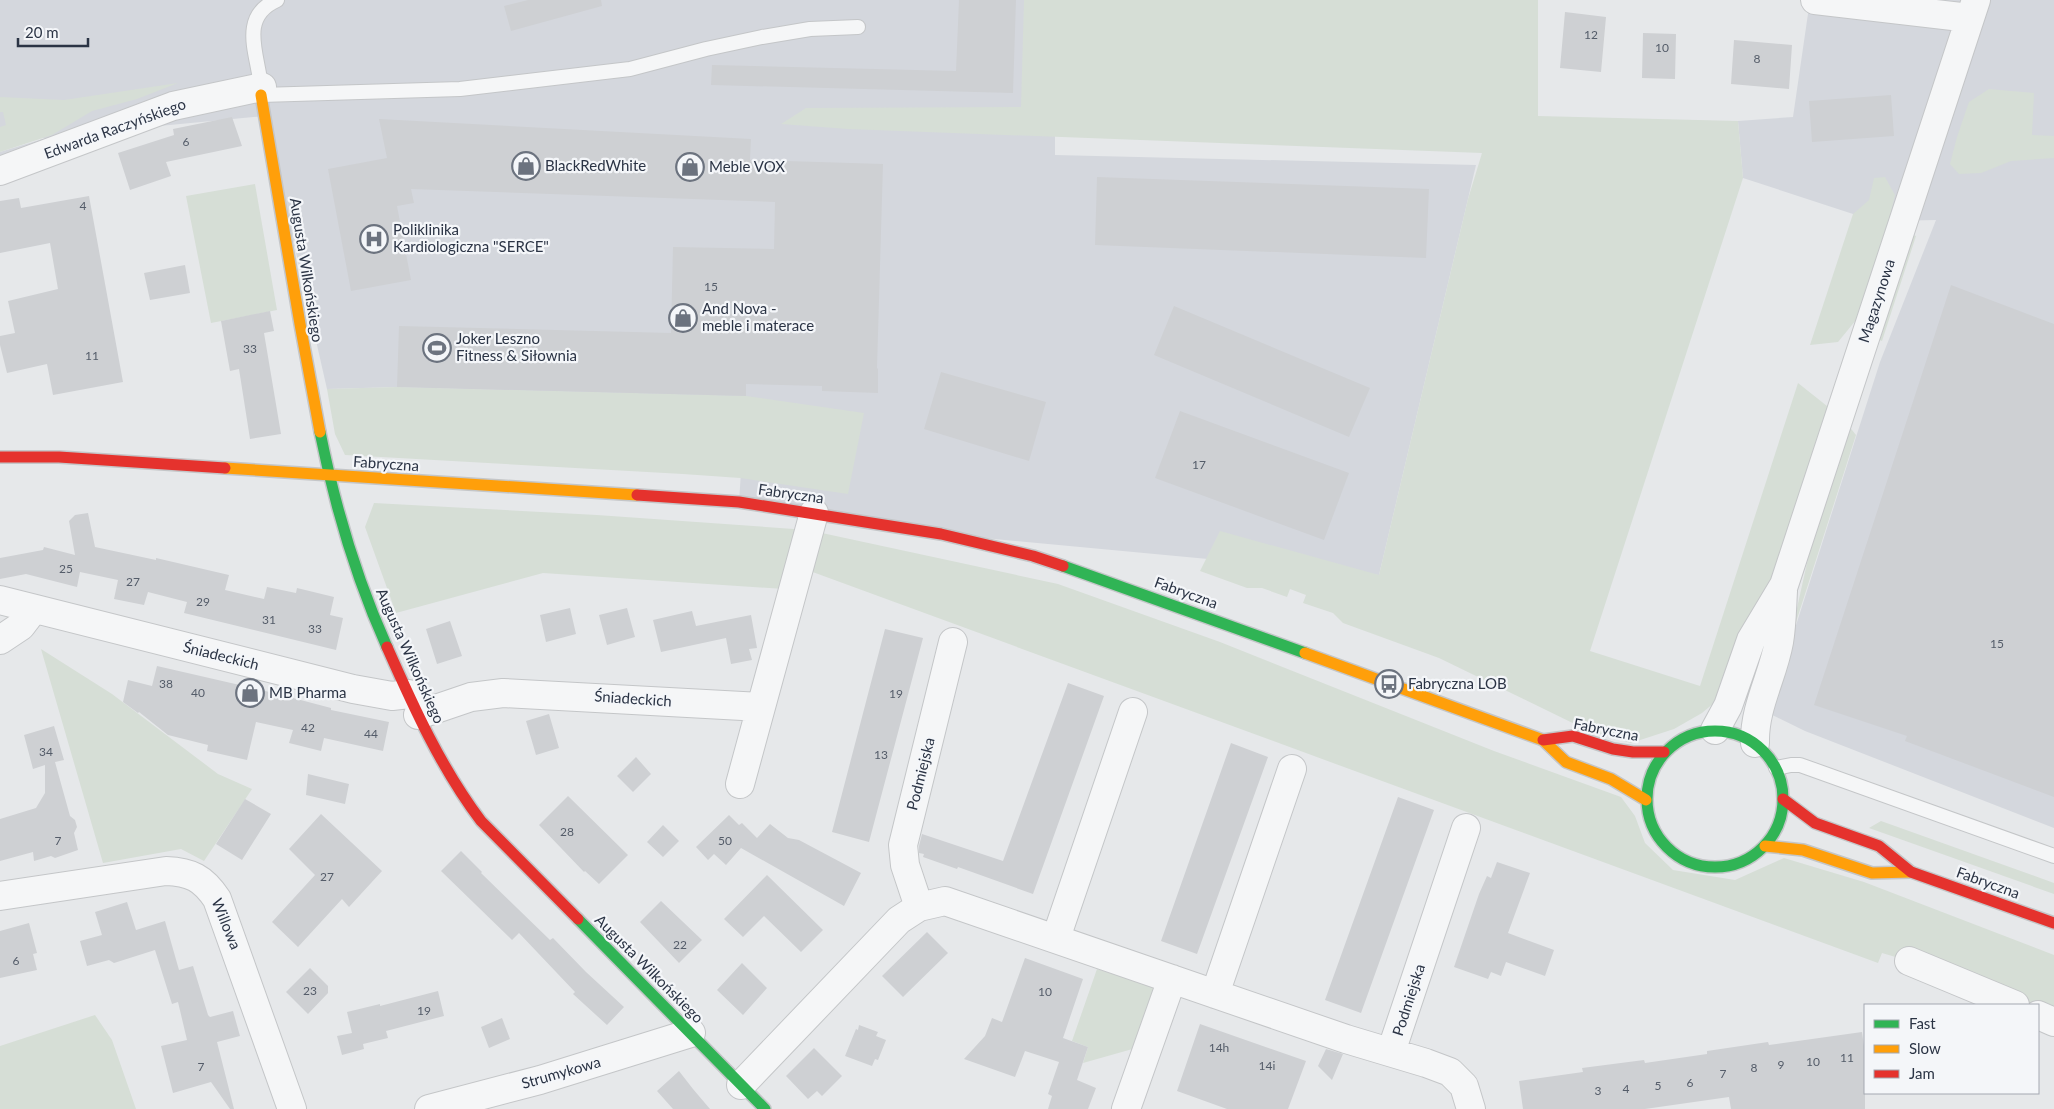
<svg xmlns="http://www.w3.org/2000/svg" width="2054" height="1109" font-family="Lato,sans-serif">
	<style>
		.built { fill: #d4d7dd }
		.green { fill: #d6ded6 }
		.building { fill: #ced0d3 }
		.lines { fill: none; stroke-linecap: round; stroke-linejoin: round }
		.lane-casing { stroke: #c4c6c8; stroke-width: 16 }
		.street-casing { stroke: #c4c6c8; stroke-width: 30 }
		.fast-casing { stroke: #c4c6c8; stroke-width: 14 }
		.slow-casing { stroke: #c4c6c8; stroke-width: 14 }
		.jam-casing { stroke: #c4c6c8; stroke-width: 14 }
		.lane { stroke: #f5f6f7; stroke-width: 14 }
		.street { stroke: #f5f6f7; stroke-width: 28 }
		.fast { stroke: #30b455; stroke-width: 11 }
		.slow { stroke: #ff9f0a; stroke-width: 11 }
		.jam { stroke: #e5322d; stroke-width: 11 }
		.labels { text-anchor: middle; stroke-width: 4.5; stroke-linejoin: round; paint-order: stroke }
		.number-label { font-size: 12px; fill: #545c69 }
		.street-label { font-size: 15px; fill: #2b3445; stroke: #f4f6f9 }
		.poi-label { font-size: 15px; fill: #2b3445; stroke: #f4f6f9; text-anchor: start }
	</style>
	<rect width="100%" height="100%" fill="#e6e8ea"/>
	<path class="built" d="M0,0H1100L1055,127V155L1476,165L1379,575L941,534L739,502L746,397L397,387L327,389L265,116L107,131L0,171V152L46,138L0,139Z
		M1810,0H2054V828L1805,731L1768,713L1880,362L1936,220L1889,221L1853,214L1743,178L1738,121L1793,117Z"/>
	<path class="green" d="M1024,0H1538V116L1738,121L1743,178L1590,651L1700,686L1798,383L1827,406L1837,424L1784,585L1721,697L1702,713L1674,729L1631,743L1587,730L1439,658L1343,623L1333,613L1303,603L1306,595L1290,589L1287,597L1262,588H1247L1200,571L1220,531L1379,575L1468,199L1482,153L848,129L781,124L806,108L1021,107Z
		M178,83L137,99L92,111L52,135L0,152V127L6,125L3,112H0V97L64,100Z
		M1989,89L2034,93L2032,135L2054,136V158L2011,161L1981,173L1959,174L1950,164L1957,137L1969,102Z
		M1885,177L1895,195L1889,221L1856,320L1838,342L1810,345L1853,214L1869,200L1874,178Z
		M255,184L277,310L211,323L186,196Z
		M1909,233L1916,236L1882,341L1875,338Z
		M397,387L746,396L864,413L848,494L740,478L683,474L345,455L335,434L327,389Z
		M1840,415L1856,435L1789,644Z
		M374,503L597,515L808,530L1058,584L1220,642L1494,751L1621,797L1635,816L1645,843L1673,870L1735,880L1784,858L1864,882L2054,955V1022L2038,1005H2015L1909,961L1882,953L1878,963L799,567L788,554L783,573L784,589L543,573L396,613L365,527Z
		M41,649L112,694L218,774L252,789L204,861L181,849L103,863Z
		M1881,821L2054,883V894L1869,828Z
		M1097,969L1156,988L1136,1048L1083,1063L1088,1047L1072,1041Z
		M95,1015L112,1040L136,1109H0V1046Z"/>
	<path class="building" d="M528,0H601L602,6L511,31L504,6Z
		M959,0H1016L1013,93L711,85L712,65L956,71Z
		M1565,12L1606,17L1601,72L1560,68Z
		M1643,33L1676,34L1675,79L1642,78Z
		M1734,40L1792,45L1789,89L1731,84Z
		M1891,95L1894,136L1812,142L1809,101Z
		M232,117L242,146L166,162L171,176L130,190L118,153L174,135L173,129Z
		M379,119L751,139L750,160L883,164L877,368L878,369V393L822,391V386L746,384V396L397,387L399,326L671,333L673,247L774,249L775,202L411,189L414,203L397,206L411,280L351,291L328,169L387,158Z
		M1097,177L1429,189L1426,258L1095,245Z
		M89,196L123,382L53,395L47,364L7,373L0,345V336L15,333L8,301L58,289L50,243L0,253V201L19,198L21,208Z
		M185,265L190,293L150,300L144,273Z
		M1951,285L2054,324V797L1905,741L1907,736L1814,705Z
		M1174,306L1370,388L1349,437L1154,355Z
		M270,311L274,331L264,333L281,434L250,439L239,369L230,371L221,321Z
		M941,372L1046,402L1029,461L924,429Z
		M1180,411L1349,473L1324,540L1155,478Z
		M88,513L95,547L156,560V558L229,575L225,590L264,599L267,587L296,593L297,588L334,597L330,615L343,618L336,650L184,613L187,602L148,592L144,605L114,599L118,580L80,572L77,587L26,574L0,579V558L43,550L44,547L75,555L69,521L75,515Z
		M570,608L576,634L546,642L540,615Z
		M627,608L635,637L607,645L599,615Z
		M692,611L696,626L751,615L757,648L749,649L752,660L731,664L726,638L661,652L653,620Z
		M450,621L462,656L437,664L426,629Z
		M885,629L923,638L869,842L832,832Z
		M157,666L274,693L331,708V710L389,722L383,751L324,738L321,751L289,743L293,730L256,722L247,760L207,751L208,745L168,735L139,712L138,713L123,702L128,680L152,686Z
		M1068,683L1104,696L1033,894L958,867L957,869L923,857L924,854L919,853V846L922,834L1003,861Z
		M549,714L559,748L536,755L526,721Z
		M54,726L64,760L55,762L70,816L75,820L77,827L74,833L78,850L55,858L51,856L34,861L33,852L0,861V819L36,808L45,793V765L33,769L24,735Z
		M1231,743L1268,757L1197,954L1161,941Z
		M636,757L651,774L633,792L617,776Z
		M308,774L349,784L345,804L306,795Z
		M568,796L628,855L599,884L585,871L584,872L539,825Z
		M1398,797L1434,810L1361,1013L1325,1000Z
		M245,799L271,814L242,860L216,844Z
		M321,814L382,871L349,907L342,899L298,947L272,922L315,875L289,849Z
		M729,815L739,825L742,823L757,838L770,824L788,838L799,840L861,873L844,906L741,848L726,865L714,854L708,860L696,847Z
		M663,825L679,841L663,857L647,842Z
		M461,851L482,872L481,873L550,940L553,938L586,972L624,1007L607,1025L573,994L575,992L519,933L512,940L441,871Z
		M1497,862L1530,873L1508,933L1554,950L1545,976L1506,962L1501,976L1491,972L1488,979L1454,967L1479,894L1487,876L1491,878Z
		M767,875L823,930L801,952L764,916L743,937L724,919Z
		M661,901L702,940L679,963L640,922Z
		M127,902L136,930L165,921L179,970L193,966L208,1015L210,1017L233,1011L240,1036L217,1042L234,1109H230L211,1082L173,1093L161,1046L187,1040L178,1002L172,1004L155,950L114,963L109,960L87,966L80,941L102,935L95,912Z
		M29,923L37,953L33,954L37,970L0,978V931Z
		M927,932L948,953L903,997L882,976Z
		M1025,958L1083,979L1063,1038L1088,1047L1077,1080L1096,1088L1088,1109H1048L1052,1096L1048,1094L1059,1062L1025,1051L1015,1077L964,1059L985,1036L992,1018L1002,1022Z
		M742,963L767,988L743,1015L717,990Z
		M310,968L328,986V993L308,1014L286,992Z
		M438,991L444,1016L386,1031L388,1038L363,1044L364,1049L342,1055L337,1036L352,1033L347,1012L380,1004V1006Z
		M502,1018L510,1039L489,1048L481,1027Z
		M1200,1024L1306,1061L1288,1109H1227L1177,1091Z
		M859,1025L878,1032L876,1036L886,1040L878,1060L875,1059L872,1066L845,1056L856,1029L858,1030Z
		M1862,1032L1865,1053V1109H1731L1729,1097L1645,1109H1523L1519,1081L1583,1072L1582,1068L1644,1060L1645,1063L1707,1054V1051L1768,1042L1769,1045Z
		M814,1048L842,1076L822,1096L817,1091L808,1099L786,1076Z
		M1326,1049L1343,1054L1332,1080L1318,1066Z
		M679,1071L693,1089L710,1109H673L657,1091Z"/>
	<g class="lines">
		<defs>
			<path id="lane" d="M277,0C234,19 263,63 261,95L460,89L630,69L706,49L762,37L810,29L858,27
				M1776,768L1791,765H1800L2054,856"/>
			<path id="street" d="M1815,0L1970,18
				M0,171L173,106L262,87
				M0,600L353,689L392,696L409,694
				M0,640L21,626L34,609
				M418,715L471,697L503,693L761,707L814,513
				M1715,730L1728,706L1751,640L1784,585L1976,0
				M1755,743C1754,707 1773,676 1779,642C1782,625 1782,608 1783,591
				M740,784L761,707
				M0,896L166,871C191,872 203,878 217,899L292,1109
				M919,907L905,865L903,845L953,642
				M1056,938L1133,712
				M1909,961L2015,1005
				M1215,994L1292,769
				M2038,1015L2054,1022
				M1391,1052L1466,828
				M741,1085L899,920L919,907L945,901L1346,1039L1426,1063L1450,1072L1464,1086L1471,1109
				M429,1109L540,1080L691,1033
				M1126,1109L1172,979"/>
			<path id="fast" d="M320,432C335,507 356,578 387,647
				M1063,566L1305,653
				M1647 799a68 68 0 1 1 136 0a68 68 0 1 1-136 0Z
				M578,919L765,1109"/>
			<path id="slow" d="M261,95L300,324L320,432
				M225,468L637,495
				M1305,653L1543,740L1566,762L1611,779L1646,800
				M1765,846L1803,850L1872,873L1911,872"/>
			<path id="jam" d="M0,457H59L225,468
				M637,495L739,502L941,534L1033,556L1063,566
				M387,647C414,708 441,768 481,821L578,919
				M1543,740L1573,736L1613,749L1633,752H1664
				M1783,799L1815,823L1879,846L1911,872L2054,923"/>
		</defs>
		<use href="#lane" class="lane-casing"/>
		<use href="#street" class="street-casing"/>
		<use href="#fast" class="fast-casing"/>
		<use href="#slow" class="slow-casing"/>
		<use href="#jam" class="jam-casing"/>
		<use href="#lane" class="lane"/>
		<use href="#street" class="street"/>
		<use href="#fast" class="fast"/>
		<use href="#slow" class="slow"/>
		<use href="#jam" class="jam"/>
	</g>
	<defs>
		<symbol id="shop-ring" viewBox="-11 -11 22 22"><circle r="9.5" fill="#f4f6f9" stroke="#6c737f" stroke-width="1.5"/><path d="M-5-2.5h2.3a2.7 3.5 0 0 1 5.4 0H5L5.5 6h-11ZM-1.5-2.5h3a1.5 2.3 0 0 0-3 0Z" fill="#6c737f"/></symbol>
		<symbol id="hospital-ring" viewBox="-11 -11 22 22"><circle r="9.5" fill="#f4f6f9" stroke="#6c737f" stroke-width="1.5"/><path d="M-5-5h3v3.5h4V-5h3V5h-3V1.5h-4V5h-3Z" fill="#6c737f"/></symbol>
		<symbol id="stadium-ring" viewBox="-11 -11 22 22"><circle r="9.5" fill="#f4f6f9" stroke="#6c737f" stroke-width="1.5"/><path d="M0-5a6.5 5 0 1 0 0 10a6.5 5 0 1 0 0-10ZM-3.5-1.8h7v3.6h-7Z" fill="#6c737f"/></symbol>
		<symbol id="bus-ring" viewBox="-11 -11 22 22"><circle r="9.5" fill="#f4f6f9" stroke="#6c737f" stroke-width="1.5"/><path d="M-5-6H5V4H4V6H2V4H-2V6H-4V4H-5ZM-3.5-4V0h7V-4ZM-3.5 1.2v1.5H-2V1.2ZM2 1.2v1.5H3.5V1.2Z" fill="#6c737f"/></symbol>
	</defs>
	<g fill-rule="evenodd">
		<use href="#shop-ring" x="510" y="150" width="32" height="32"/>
		<use href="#shop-ring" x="674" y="151" width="32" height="32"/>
		<use href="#hospital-ring" x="358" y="223" width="32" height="32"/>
		<use href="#shop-ring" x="667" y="302" width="32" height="32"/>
		<use href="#stadium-ring" x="421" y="332" width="32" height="32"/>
		<use href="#bus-ring" x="1373" y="668" width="32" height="32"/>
		<use href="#shop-ring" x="234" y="677" width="32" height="32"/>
	</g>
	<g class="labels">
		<g class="number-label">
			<text x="1591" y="39">12</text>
			<text x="1662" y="52">10</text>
			<text x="1757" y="63">8</text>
			<text x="186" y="146">6</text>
			<text x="83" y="210">4</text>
			<text x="711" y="291">15</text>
			<text x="250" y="353">33</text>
			<text x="92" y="360">11</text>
			<text x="1199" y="469">17</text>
			<text x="66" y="573">25</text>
			<text x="133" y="586">27</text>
			<text x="203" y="606">29</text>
			<text x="269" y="624">31</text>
			<text x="315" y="633">33</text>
			<text x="1997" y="648">15</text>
			<text x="166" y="688">38</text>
			<text x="198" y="697">40</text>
			<text x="896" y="698">19</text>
			<text x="308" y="732">42</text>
			<text x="371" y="738">44</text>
			<text x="46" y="756">34</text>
			<text x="881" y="759">13</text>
			<text x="567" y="836">28</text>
			<text x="58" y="845">7</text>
			<text x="725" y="845">50</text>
			<text x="327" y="881">27</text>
			<text x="680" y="949">22</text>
			<text x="16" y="965">6</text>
			<text x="310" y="995">23</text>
			<text x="1045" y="996">10</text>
			<text x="424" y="1015">19</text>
			<text x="1219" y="1052">14h</text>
			<text x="1847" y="1062">11</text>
			<text x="1813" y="1066">10</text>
			<text x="1781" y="1069">9</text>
			<text x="1267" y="1070">14i</text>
			<text x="201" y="1071">7</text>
			<text x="1754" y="1072">8</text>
			<text x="1723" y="1078">7</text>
			<text x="1690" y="1087">6</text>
			<text x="1658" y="1090">5</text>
			<text x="1626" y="1093">4</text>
			<text x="1598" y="1095">3</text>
		</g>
		<g class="street-label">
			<text transform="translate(115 129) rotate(-20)" y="5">Edwarda Raczyńskiego</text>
			<text transform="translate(306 270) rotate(81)" y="5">Augusta Wilkońskiego</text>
			<text transform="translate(1877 301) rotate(-72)" y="5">Magazynowa</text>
			<text transform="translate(386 464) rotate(4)" y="5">Fabryczna</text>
			<text transform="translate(791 494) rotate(8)" y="5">Fabryczna</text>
			<text transform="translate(1186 593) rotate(20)" y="5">Fabryczna</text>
			<text transform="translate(221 656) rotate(14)" y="5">Śniadeckich</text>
			<text transform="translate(410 656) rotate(66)" y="5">Augusta Wilkońskiego</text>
			<text transform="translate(633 699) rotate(4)" y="5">Śniadeckich</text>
			<text transform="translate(1606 730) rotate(11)" y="5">Fabryczna</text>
			<text transform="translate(921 774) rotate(-76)" y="5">Podmiejska</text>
			<text transform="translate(1988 883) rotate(20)" y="5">Fabryczna</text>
			<text transform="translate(226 924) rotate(68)" y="5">Willowa</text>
			<text transform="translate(649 969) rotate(45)" y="5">Augusta Wilkońskiego</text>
			<text transform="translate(1409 1000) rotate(-72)" y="5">Podmiejska</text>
			<text transform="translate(561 1073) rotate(-16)" y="5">Strumykowa</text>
		</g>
		<g class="poi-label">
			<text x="545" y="171">BlackRedWhite</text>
			<text x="709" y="172">Meble VOX</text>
			<text x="393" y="235">Poliklinika<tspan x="393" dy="17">Kardiologiczna "SERCE"</tspan></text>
			<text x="702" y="314">And Nova -<tspan x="702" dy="17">meble i materace</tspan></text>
			<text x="456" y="344">Joker Leszno<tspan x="456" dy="17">Fitness &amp; Siłownia</tspan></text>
			<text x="1408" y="689">Fabryczna LOB</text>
			<text x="269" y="698">MB Pharma</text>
		</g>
	</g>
	<rect x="1864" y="1004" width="175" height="90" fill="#f4f6f9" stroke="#a4a8b1"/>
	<rect x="1874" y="1020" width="25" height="8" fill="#30b455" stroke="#a4a8b1"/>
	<text x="1909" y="1029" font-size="15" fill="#2b3445">Fast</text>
	<rect x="1874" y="1045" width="25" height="8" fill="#ff9f0a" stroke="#a4a8b1"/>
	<text x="1909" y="1054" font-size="15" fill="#2b3445">Slow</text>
	<rect x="1874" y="1070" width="25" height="8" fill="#e5322d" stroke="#a4a8b1"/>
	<text x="1909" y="1079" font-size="15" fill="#2b3445">Jam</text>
	<path d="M18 38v8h70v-8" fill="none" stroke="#2b3445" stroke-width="2.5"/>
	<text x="25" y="38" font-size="15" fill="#2b3445" stroke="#f4f6f9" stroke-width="4" paint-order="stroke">20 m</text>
</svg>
